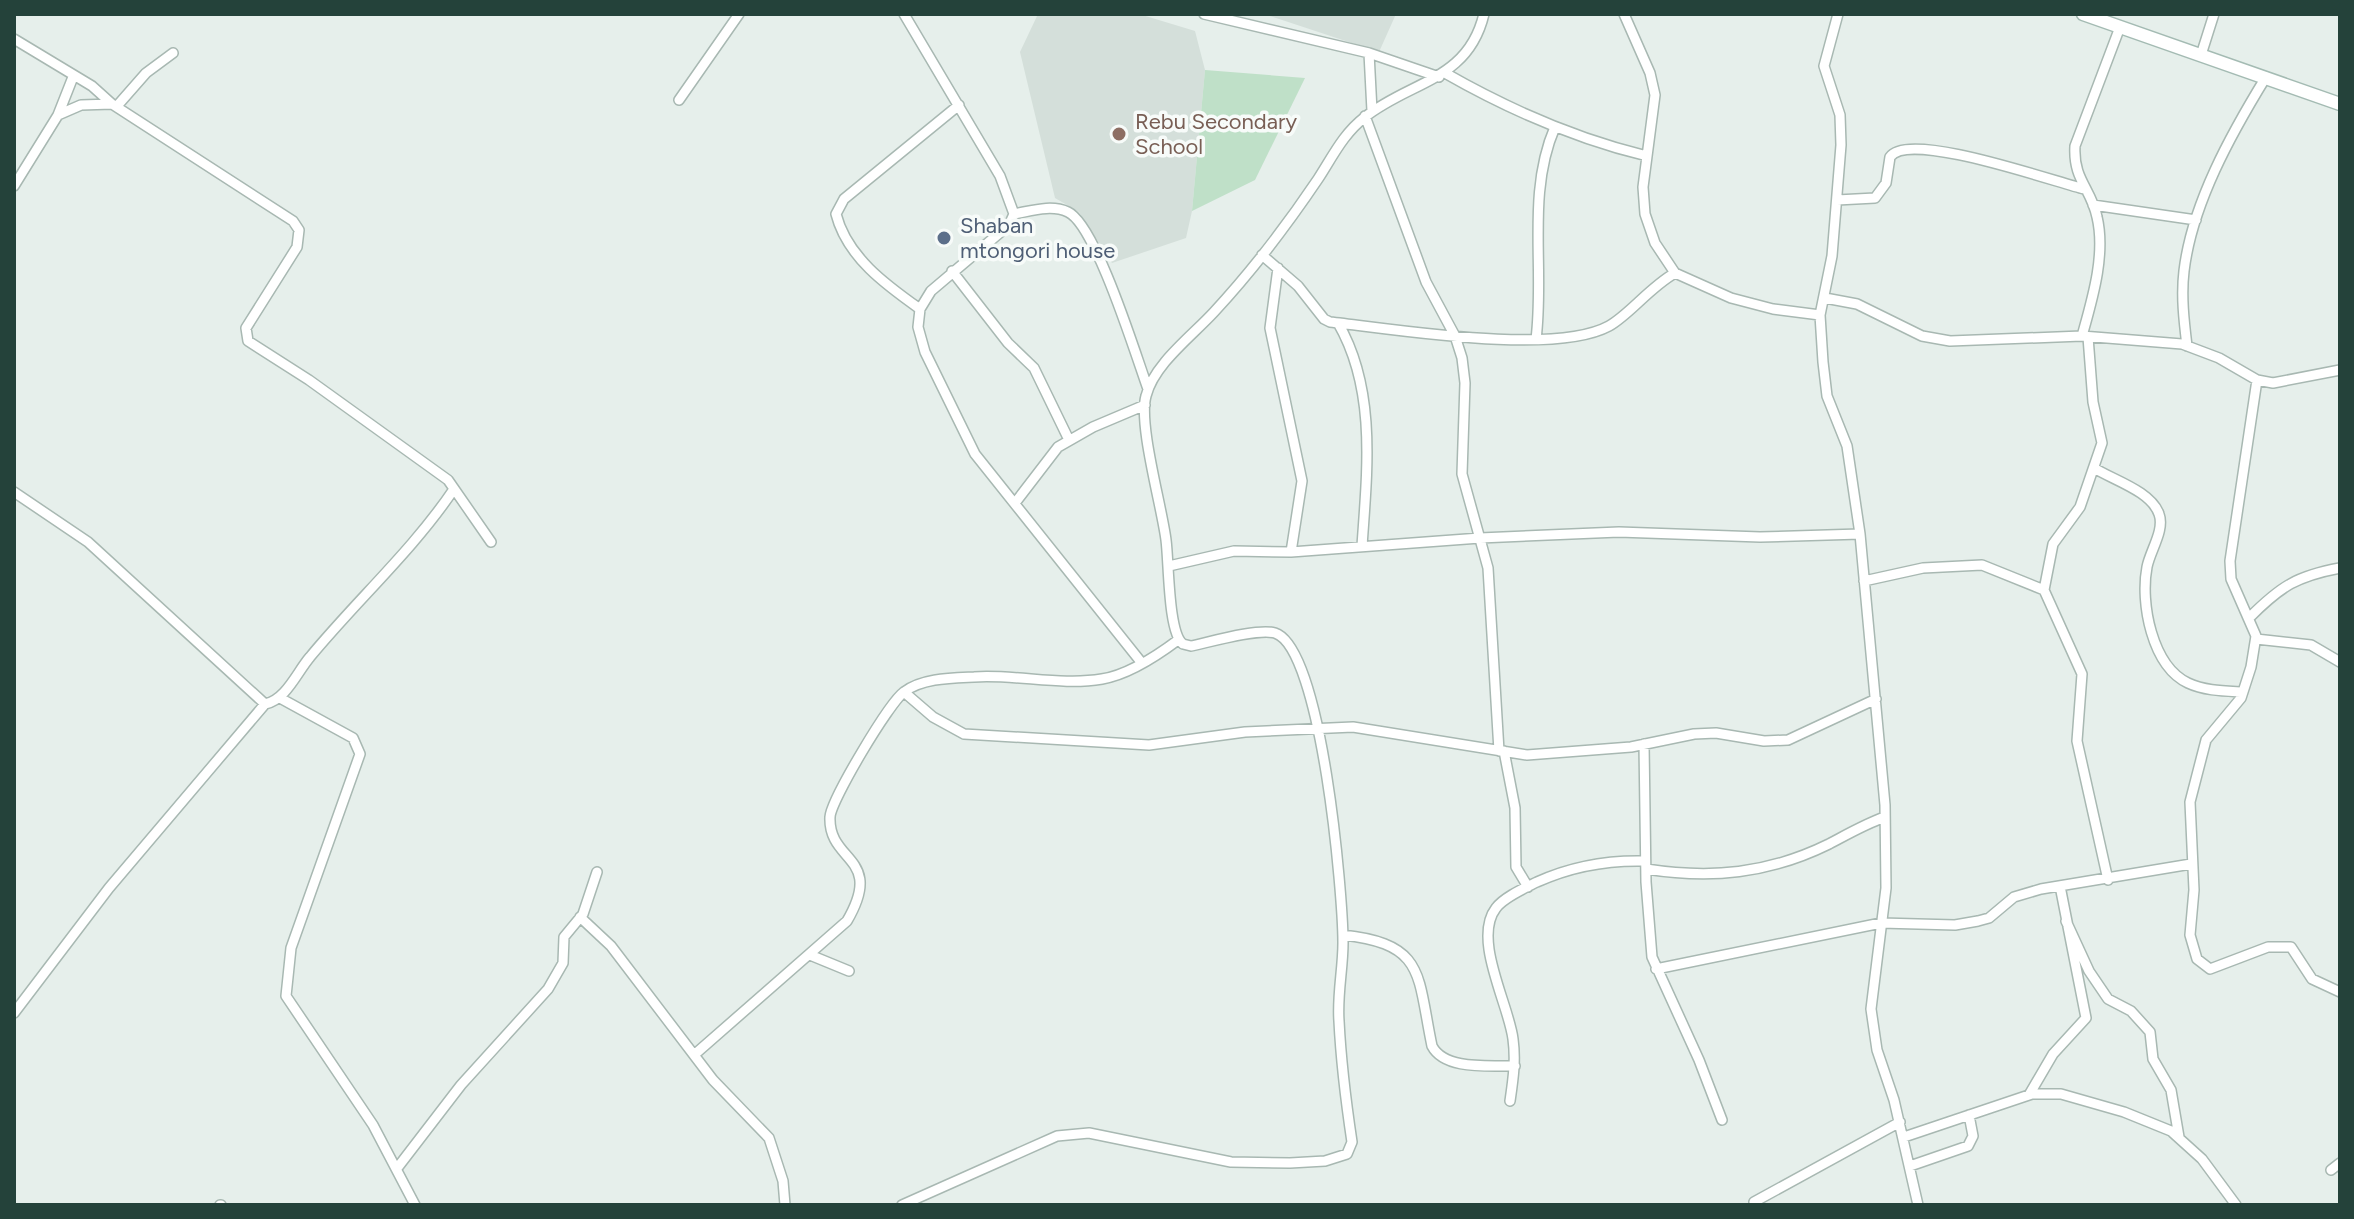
<svg xmlns="http://www.w3.org/2000/svg" width="2354" height="1219" font-family="Figtree,sans-serif">
	<style>
		.built { fill: #d4dfda }
		.grass { fill: #bfe0c8 }
		.lines { fill: none; stroke-linecap: round; stroke-linejoin: round }
		.street-casing { stroke: #a8b8b2; stroke-width: 12 }
		.secondary-casing { stroke: #a4bbb3; stroke-width: 15 }
		.street { stroke: #fff; stroke-width: 9 }
		.secondary { stroke: #fff; stroke-width: 12 }
		.education-dot { fill: #8d6e63; stroke: #f7fbf9; stroke-width: 3 }
		.service-dot { fill: #5c6f8a; stroke: #f7fbf9; stroke-width: 3 }
		.labels { text-anchor: middle; stroke-width: 7; stroke-linejoin: round; paint-order: stroke }
		.education-label { font-size: 22px; fill: #785e54; stroke: #f7fbf9; text-anchor: start }
		.service-label { font-size: 22px; fill: #4e5e75; stroke: #f7fbf9; text-anchor: start }
	</style>
	<rect width="100%" height="100%" fill="#e6efeb"/>
	<path class="built" d="M1038,14H1139L1195,31L1205,70L1192,211L1186,238L1112,263L1079,212L1055,198L1020,52Z
		M1264,14H1396L1379,52Z"/>
	<path class="grass" d="M1205,70L1305,78L1255,180L1192,211Z"/>
	<g class="lines">
		<defs>
			<path id="street" d="M904,14L1000,176L1014,214L1009,225L931,291L920,309L918,327L925,352L975,454L1141,662
				M1204,14L1369,53L1439,77
				M1624,14L1650,73L1655,95L1643,187L1645,214L1655,243L1675,273L1731,298L1773,309L1820,315
				M1838,14L1824,66L1840,115L1841,145L1832,256L1820,315L1823,362L1827,396L1847,446L1860,534L1885,805L1886,888L1871,1009L1877,1050L1894,1100L1918,1205
				M14,39L92,86L112,104L293,221L299,230L297,247L246,328L248,341L309,380L448,480L491,542
				M1369,53L1372,111
				M2201,55L2214,14
				M1445,73C1508,109 1577,139 1647,156
				M679,100L739,14
				M117,106L146,73L173,53
				M58,115L81,105L112,104
				M1365,116L1426,282L1455,336L1462,358L1465,383L1462,474L1488,568L1499,751
				M14,186L58,115L73,77
				M1837,200L1875,198L1886,183L1890,157C1908,130 2052,181 2084,189
				M2093,205L2196,220
				M1014,214C1031,211 1051,204 1068,212C1096,225 1136,356 1148,389
				M1262,255L1298,286L1324,319L1330,322C1394,329 1554,356 1609,326C1629,315 1650,287 1675,273
				M1278,268L1270,328L1302,481L1291,552
				M952,271L1008,343L1034,368L1069,440
				M1825,298L1857,304L1922,336L1950,341L2082,336L2182,344L2219,358L2257,380L2273,383L2340,370
				M920,309C886,285 847,257 836,214L844,199L959,105
				M1338,323C1377,390 1367,472 1362,546
				M2082,336C2092,300 2106,255 2097,217C2091,188 2073,180 2075,146L2120,27
				M1536,339C1545,268 1526,194 1555,127
				M2187,346C2184,321 2181,296 2184,271C2192,204 2231,134 2266,77
				M2257,380L2230,561L2231,579L2256,636L2251,667L2241,698L2206,740L2190,802L2194,890L2190,935L2197,959L2210,969L2268,947H2291L2312,979L2340,992
				M2094,468C2113,480 2151,491 2159,514C2165,530 2150,551 2147,567C2140,603 2152,666 2188,683C2205,691 2225,691 2243,692
				M14,492L88,542L265,704C286,700 297,672 310,657C357,600 413,550 454,489
				M1015,503L1058,447L1093,427L1145,405
				M1169,566L1234,551L1291,552L1480,538L1619,532L1760,537L1860,534
				M1864,581L1923,568L1982,565L2044,590L2082,674L2077,741L2108,880
				M2044,590L2053,544L2080,507L2102,443L2093,402L2088,337
				M2250,617C2281,586 2297,576 2340,568
				M2256,639L2311,645L2340,662
				M904,692L933,717L964,734L1149,745L1245,732L1353,727L1527,755L1631,747L1694,734L1716,733L1764,741L1788,740L1876,699
				M280,698L353,738L360,754L291,948L286,996L373,1125L415,1205
				M1644,744L1646,882L1652,957L1699,1060L1722,1120
				M1504,751L1515,808L1516,867L1528,887
				M1646,869C1711,879 1768,874 1829,844C1848,834 1865,824 1885,817
				M580,917L611,946L713,1080L769,1138L783,1181L785,1205
				M2066,921L2089,971L2108,999L2131,1011L2150,1032L2153,1059L2171,1090L2179,1137
				M1343,935C1426,944 1417,975 1432,1046C1445,1071 1491,1065 1515,1066
				M810,955L849,971
				M1656,969L1881,923L1955,925L1978,921L1989,918L2014,897L2041,889L2191,864
				M14,1013L109,888L265,704
				M694,1055L847,921C885,856 828,863 830,817C831,800 889,703 904,692C922,678 952,678 974,677C1016,674 1061,686 1102,679C1127,675 1158,655 1178,640
				M2029,1095L2053,1054L2086,1018L2060,886
				M1510,1101C1513,1080 1516,1061 1513,1039C1509,1005 1472,939 1496,908C1504,897 1525,888 1537,882C1572,866 1608,860 1645,861
				M1904,1137L2032,1094H2061L2124,1112L2171,1131L2202,1159L2236,1205
				M1910,1166L1968,1146L1973,1136L1969,1115
				M398,1167L461,1085L548,989L563,963L564,937L583,914L597,872
				M2331,1170L2340,1163
				M1754,1202L1900,1122
				M220,1205H221
				M902,1205L1057,1136L1089,1133L1231,1162L1290,1163L1325,1161L1347,1154L1352,1142C1346,1102 1341,1062 1339,1021C1337,995 1343,969 1343,943C1343,895 1322,648 1275,633C1258,628 1210,642 1191,646L1183,644C1168,633 1169,562 1166,540C1162,507 1138,424 1146,396C1154,364 1192,336 1214,312C1252,271 1287,225 1318,179C1333,156 1343,134 1365,117C1410,81 1468,81 1484,14"/>
			<path id="secondary" d="M2083,14L2340,104"/>
		</defs>
		<use href="#street" class="street-casing"/>
		<use href="#secondary" class="secondary-casing"/>
		<use href="#street" class="street"/>
		<use href="#secondary" class="secondary"/>
	</g>
	<circle class="education-dot" cx="1119" cy="134" r="8"/>
	<circle class="service-dot" cx="944" cy="238" r="8"/>
	<g class="labels">
		<g class="education-label">
			<text x="1135" y="129">Rebu Secondary<tspan x="1135" dy="25">School</tspan></text>
		</g>
		<g class="service-label">
			<text x="960" y="233">Shaban<tspan x="960" dy="25">mtongori house</tspan></text>
		</g>
	</g>
	<rect width="2354" height="1219" fill="none" stroke="#24423a" stroke-width="32"/>
</svg>
